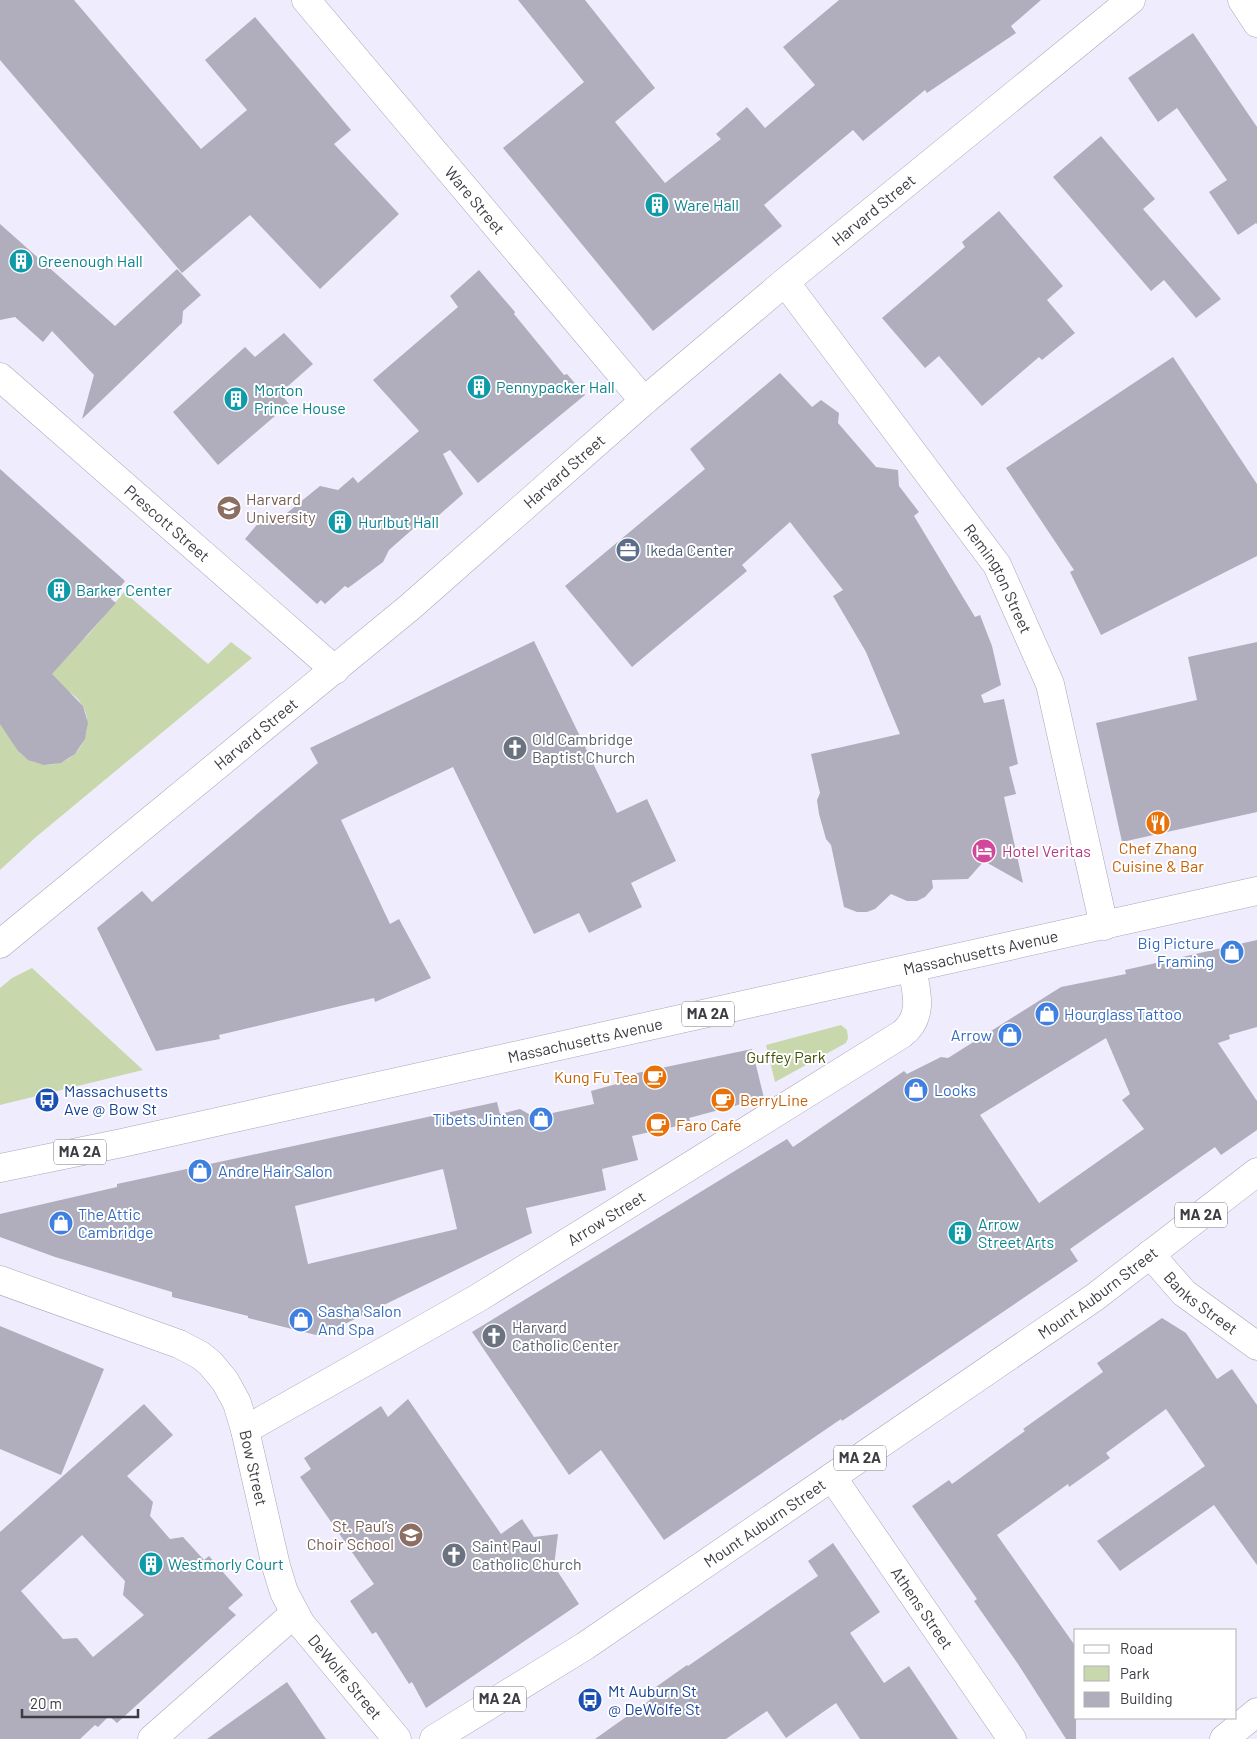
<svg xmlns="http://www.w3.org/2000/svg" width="1257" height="1739" font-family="Barlow,sans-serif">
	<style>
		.green { fill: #c9d7ac; fill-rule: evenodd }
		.building { fill: #b0adbd; fill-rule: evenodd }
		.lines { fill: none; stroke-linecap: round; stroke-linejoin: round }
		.minor-casing { stroke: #a9a7b6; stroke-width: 29 }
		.major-casing { stroke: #a9a7b6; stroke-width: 29 }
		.minor { stroke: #fff; stroke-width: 28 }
		.major { stroke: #fff; stroke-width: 28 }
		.labels { text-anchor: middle; stroke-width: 4; stroke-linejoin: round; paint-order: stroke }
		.shield { fill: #fff; stroke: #77767b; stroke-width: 1 }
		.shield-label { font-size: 15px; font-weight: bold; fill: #3d3c42 }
		.street-label { font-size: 16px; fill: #3d3c42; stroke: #fff }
		.culture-label { font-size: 16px; fill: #0d838f; stroke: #fff; text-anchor: start }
		.education-label { font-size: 16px; fill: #785e54; stroke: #fff; text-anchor: start }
		.service-label { font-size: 16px; fill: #4e5e75; stroke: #fff; text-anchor: start }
		.worship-label { font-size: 16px; fill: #5b616d; stroke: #fff; text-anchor: start }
		.food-label { font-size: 16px; fill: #c56008; stroke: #fff; text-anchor: start }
		.hotel-label { font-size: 16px; fill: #b23c85; stroke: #fff; text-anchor: start }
		.shop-label { font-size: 16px; fill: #366cbe; stroke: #fff; text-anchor: start }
		.park-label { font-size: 16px; fill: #41520b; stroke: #fff }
		.transit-label { font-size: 16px; fill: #164399; stroke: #fff; text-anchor: start }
	</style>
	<rect width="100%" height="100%" fill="#efedfd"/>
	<path class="green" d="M124,592L208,664L231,642L252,658L36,837L0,870V717L88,635ZM57,687C61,689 67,691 71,693C107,719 78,777 35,762C19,757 12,744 8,728Z
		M32,968L143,1070L0,1105V988L12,978Z
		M841,1025L847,1030L848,1038L846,1043L775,1082L766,1045Z"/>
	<path class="building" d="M0,0H74L201,149L247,110L205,60L255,17L351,130L334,144L399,214L320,289L250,215L182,273L0,60Z
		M518,0H585L655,88L615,122L665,183L721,139L716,134L747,107L765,128L815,85L783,47L839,0H1041L1011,26L1016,33L927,93L925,90L863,141L853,130L764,205L782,226L653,331L503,148L584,82Z
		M1193,33L1257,127V224L1256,223L1238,235L1209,192L1227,180L1177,108L1158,122L1128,78Z
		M1101,136L1155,199L1143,209L1221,299L1196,318L1164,280L1151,291L1053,177Z
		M999,211L1063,286L1047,300L1075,333L1042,360L1039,357L982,406L939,356L925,368L882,318L965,247L962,242Z
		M0,224L115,326L177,269L201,295L183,311L182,323L82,419L94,375L52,331L43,342L15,317L0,320Z
		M479,270L515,312L514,314L564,375L567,374L585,395L478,483L450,450L443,454L463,494L430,523L423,520L389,550L383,562L348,588L345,586L325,604L321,600L317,604L245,539L260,521H277L320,486L338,490L353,477L358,483L419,431L373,380L458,307L450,296Z
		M284,333L313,364L280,393L289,404L218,465L173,412L245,347L255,357Z
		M1173,357L1257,484V556L1101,635L1070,572L1074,570L1006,468Z
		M780,373L812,407L821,400L839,413L838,423L876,467L898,470L899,486L919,512L914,516L975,617L980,615L992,646L1001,685L981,695L984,703L1004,699L1018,764L1009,767L1016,794L1004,797L1023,883L984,861L968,879L932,880L933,888L925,897L917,901H907L891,894L875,909L867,912H857L844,907L831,845L826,839L819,814L817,800L820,793L811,754L900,734L866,652L833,596L843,590L790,522L742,565L747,571L632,667L565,586L705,469L690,449Z
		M0,469L125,581L111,599L116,603L52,674L83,706L88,723L85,739L75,754L61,763L44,765L28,760L18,751L0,724Z
		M534,641L617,813L647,799L676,861L631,883L642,907L589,933L579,913L534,934L453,767L341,820L390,924L399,919L431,978L375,1002L374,998L219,1035L220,1039L156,1051L97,928L142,891L152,902L318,763L310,748Z
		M1257,642V812L1122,842L1096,723L1197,700L1188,657Z
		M1257,940V1027L1229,1035L1230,1039L1218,1043L1257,1101V1130L1221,1155L1215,1147L1070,1249L1078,1261L842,1421L841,1419L664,1540L601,1450L569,1475L472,1332L787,1139L793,1147L904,1071L907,1074L941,1057L948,1058L1061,987L1126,974L1125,970ZM1106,1038L1130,1094L1122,1100L1144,1129L1039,1203L980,1115Z
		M752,1049L764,1098L689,1118L691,1123L632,1136L638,1160L602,1169L606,1190L526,1208L532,1233L320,1336L248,1318V1316L172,1297V1292L55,1257L0,1237V1214L117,1187V1184L497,1102L500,1114L520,1109L534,1117L594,1104L591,1091L620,1083L618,1077ZM443,1169L457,1229L308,1264L295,1206Z
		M1162,1318L1186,1333L1217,1379L1232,1369L1257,1405V1565L1214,1505L1120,1571L1097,1541L1205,1466L1166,1409L1106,1453L1110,1458L1069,1487L1068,1484L997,1535L1076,1647V1739H1066L1018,1664L974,1601L977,1599L912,1506L949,1480L952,1484L1025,1431L1023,1429L1103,1372L1097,1363Z
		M0,1326L104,1369L61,1475L0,1449Z
		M408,1399L501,1534L522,1519L534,1537L558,1534L554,1566L579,1604L426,1708L412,1682L409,1684L376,1632L372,1634L350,1601L374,1584L300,1477L311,1469L304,1458L381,1406L388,1417Z
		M144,1404L173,1435L127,1476L153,1502L150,1516L170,1539L183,1537L204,1560L209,1556L243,1595L228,1608L236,1615L117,1723L109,1716L98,1727L95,1725L80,1739H0V1532ZM82,1535L125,1581L123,1595L144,1615L93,1657L77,1638L63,1639L21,1591Z
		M833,1543L880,1612L850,1633L884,1683L909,1666L958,1739H860L836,1703L786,1738L767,1711L726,1739H595L650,1700L646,1694L687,1665L688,1666L818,1576L808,1561Z
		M287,1682L326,1739H207Z"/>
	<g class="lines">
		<defs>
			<g id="minor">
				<path id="s1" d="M306,0L644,401"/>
				<path id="s2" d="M785,282L997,565L1050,684L1104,926"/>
				<path id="s3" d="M0,377L335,670"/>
				<path id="s4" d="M0,944L410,607L644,401L785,282L1131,0"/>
				<path id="s5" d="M1150,1254L1184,1293L1257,1346"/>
				<path id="s6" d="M0,1280L179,1344L200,1355L210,1363L225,1381L237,1403L245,1430L276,1566L284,1592L295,1613L301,1624L397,1739"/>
				<path id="s7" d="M245,1430L478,1298L902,1034C924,1017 917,992 912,969"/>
				<path id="s8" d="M832,1477L1012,1739"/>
				<path d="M152,1739L295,1613"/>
				<path d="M1224,1739L1257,1712"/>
			</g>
			<g id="major">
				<path d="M1242,0L1257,23"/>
				<path id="s9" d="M0,1168L122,1143L1257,891"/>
				<path id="s10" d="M434,1739L585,1646L1095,1297L1257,1172"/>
			</g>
		</defs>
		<use href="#minor" class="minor-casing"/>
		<use href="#major" class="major-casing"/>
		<use href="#minor" class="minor"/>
		<use href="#major" class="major"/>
	</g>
	<defs>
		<symbol id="building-disc" viewBox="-11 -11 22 22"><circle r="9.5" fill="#0f9aa8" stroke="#fff"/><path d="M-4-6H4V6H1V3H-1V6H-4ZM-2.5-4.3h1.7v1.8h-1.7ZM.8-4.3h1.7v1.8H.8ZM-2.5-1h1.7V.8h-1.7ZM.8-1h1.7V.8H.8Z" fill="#fff"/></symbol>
		<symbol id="university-disc" viewBox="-11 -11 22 22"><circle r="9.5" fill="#8d6e63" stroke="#fff"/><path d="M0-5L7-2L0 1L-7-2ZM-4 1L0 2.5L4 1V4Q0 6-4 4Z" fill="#fff"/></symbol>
		<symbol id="office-disc" viewBox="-11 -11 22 22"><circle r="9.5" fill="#5c6f8a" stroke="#fff"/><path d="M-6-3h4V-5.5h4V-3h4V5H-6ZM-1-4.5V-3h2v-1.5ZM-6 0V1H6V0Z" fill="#fff"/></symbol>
		<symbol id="church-disc" viewBox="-11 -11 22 22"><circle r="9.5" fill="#6b7280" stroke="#fff"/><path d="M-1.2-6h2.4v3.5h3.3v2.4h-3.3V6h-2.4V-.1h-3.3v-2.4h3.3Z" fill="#fff"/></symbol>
		<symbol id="restaurant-disc" viewBox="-11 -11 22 22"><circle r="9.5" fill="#e8710a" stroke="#fff"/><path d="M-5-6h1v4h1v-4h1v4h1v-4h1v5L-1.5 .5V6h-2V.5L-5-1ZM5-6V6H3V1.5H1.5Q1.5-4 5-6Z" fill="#fff"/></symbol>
		<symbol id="hotel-disc" viewBox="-11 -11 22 22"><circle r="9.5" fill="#d1479c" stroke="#fff"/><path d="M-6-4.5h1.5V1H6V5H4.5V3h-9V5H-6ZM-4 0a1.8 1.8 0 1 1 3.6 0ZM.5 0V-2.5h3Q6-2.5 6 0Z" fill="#fff"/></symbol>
		<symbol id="shop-disc" viewBox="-11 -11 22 22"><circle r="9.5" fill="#3f7fe0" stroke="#fff"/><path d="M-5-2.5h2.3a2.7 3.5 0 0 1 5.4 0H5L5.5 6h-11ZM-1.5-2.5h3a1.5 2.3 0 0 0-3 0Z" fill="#fff"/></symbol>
		<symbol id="cafe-disc" viewBox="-11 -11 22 22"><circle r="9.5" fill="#e8710a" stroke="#fff"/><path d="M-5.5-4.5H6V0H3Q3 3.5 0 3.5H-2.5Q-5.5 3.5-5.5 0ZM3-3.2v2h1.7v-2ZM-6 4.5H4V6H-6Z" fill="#fff"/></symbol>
		<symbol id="bus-disc" viewBox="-11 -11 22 22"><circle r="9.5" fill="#1a4fb4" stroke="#fff"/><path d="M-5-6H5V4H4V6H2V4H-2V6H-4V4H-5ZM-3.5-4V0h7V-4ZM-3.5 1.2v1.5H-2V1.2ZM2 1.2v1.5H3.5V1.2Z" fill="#fff"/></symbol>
		<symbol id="school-disc" viewBox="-11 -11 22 22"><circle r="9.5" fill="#8d6e63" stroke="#fff"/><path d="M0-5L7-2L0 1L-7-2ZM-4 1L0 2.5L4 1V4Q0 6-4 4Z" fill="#fff"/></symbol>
	</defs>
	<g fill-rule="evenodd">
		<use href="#building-disc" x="643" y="191" width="28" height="28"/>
		<use href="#building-disc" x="7" y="247" width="28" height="28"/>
		<use href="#building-disc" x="465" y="373" width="28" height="28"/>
		<use href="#building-disc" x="222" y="385" width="28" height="28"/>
		<use href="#university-disc" x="215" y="494" width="28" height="28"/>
		<use href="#building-disc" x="326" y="508" width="28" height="28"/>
		<use href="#office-disc" x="614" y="536" width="28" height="28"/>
		<use href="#building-disc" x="45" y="576" width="28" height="28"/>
		<use href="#church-disc" x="501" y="734" width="28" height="28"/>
		<use href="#restaurant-disc" x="1144" y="809" width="28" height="28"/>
		<use href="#hotel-disc" x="970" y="837" width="28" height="28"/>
		<use href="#shop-disc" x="1218" y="938" width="28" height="28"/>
		<use href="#shop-disc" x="1033" y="1000" width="28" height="28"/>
		<use href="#shop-disc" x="996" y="1021" width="28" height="28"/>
		<use href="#cafe-disc" x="641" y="1063" width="28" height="28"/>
		<use href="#shop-disc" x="902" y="1076" width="28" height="28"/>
		<use href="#bus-disc" x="33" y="1086" width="28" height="28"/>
		<use href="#cafe-disc" x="709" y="1086" width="28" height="28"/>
		<use href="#shop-disc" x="527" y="1105" width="28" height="28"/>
		<use href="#cafe-disc" x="644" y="1111" width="28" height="28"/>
		<use href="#shop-disc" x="186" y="1157" width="28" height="28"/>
		<use href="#shop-disc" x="47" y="1209" width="28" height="28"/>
		<use href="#building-disc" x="946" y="1219" width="28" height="28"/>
		<use href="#shop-disc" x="287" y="1306" width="28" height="28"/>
		<use href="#church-disc" x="480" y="1322" width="28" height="28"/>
		<use href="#school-disc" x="397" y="1521" width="28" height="28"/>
		<use href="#church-disc" x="440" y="1541" width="28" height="28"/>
		<use href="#building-disc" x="137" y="1550" width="28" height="28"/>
		<use href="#bus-disc" x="576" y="1686" width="28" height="28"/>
	</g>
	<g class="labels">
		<g class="shield">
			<rect x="682" y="1001.5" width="52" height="25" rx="4"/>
			<rect x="54" y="1139.5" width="52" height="25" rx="4"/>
			<rect x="1175" y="1202.5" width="52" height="25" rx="4"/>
			<rect x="834" y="1445.5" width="52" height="25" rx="4"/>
			<rect x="474" y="1686.5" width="52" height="25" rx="4"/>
		</g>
		<g class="shield-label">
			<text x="708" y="1019">MA 2A</text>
			<text x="80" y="1157">MA 2A</text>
			<text x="1201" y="1220">MA 2A</text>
			<text x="860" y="1463">MA 2A</text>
			<text x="500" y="1704">MA 2A</text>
		</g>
		<g class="street-label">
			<text dy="6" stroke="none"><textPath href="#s1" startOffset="262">Ware Street</textPath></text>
			<text dy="6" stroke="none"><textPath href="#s4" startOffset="1141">Harvard Street</textPath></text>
			<text dy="6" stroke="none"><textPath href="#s4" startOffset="736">Harvard Street</textPath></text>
			<text dy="6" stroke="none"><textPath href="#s3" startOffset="222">Prescott Street</textPath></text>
			<text dy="6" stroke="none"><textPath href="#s2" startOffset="366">Remington Street</textPath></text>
			<text dy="6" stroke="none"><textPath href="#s4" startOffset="331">Harvard Street</textPath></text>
			<text dy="6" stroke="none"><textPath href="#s9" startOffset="1004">Massachusetts Avenue</textPath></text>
			<text dy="6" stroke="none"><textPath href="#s9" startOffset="599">Massachusetts Avenue</textPath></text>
			<text dy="6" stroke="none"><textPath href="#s7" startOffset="419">Arrow Street</textPath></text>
			<text dy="6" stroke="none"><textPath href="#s10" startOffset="800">Mount Auburn Street</textPath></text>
			<text dy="6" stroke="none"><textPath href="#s5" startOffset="71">Banks Street</textPath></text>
			<text dy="6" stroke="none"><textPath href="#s6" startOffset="342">Bow Street</textPath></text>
			<text dy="6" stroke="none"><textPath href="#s10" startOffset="395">Mount Auburn Street</textPath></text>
			<text dy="6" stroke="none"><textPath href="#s8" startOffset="159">Athens Street</textPath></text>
			<text dy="6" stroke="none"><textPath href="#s6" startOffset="575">DeWolfe Street</textPath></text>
		</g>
		<g class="culture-label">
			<text x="674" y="211">Ware Hall</text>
			<text x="38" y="267">Greenough Hall</text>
			<text x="496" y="393">Pennypacker Hall</text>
			<text x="254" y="396">Morton<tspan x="254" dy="18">Prince House</tspan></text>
			<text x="358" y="528">Hurlbut Hall</text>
			<text x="76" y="596">Barker Center</text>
			<text x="978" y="1230">Arrow<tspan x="978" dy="18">Street Arts</tspan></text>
			<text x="168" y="1570">Westmorly Court</text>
		</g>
		<g class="education-label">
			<text x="246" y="505">Harvard<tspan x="246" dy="18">University</tspan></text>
			<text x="394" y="1532" text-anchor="end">St. Paul’s<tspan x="394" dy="18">Choir School</tspan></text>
		</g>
		<g class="service-label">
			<text x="646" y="556">Ikeda Center</text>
		</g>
		<g class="worship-label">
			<text x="532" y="745">Old Cambridge<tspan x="532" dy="18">Baptist Church</tspan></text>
			<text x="512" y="1333">Harvard<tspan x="512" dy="18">Catholic Center</tspan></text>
			<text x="472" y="1552">Saint Paul<tspan x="472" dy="18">Catholic Church</tspan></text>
		</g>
		<g class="food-label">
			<text x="1158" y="854" text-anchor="middle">Chef Zhang<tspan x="1158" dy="18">Cuisine &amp; Bar</tspan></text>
			<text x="638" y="1083" text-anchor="end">Kung Fu Tea</text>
			<text x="740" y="1106">BerryLine</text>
			<text x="676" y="1131">Faro Cafe</text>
		</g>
		<g class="hotel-label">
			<text x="1002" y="857">Hotel Veritas</text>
		</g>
		<g class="shop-label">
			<text x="1214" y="949" text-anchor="end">Big Picture<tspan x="1214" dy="18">Framing</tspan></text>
			<text x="1064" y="1020">Hourglass Tattoo</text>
			<text x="992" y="1041" text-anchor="end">Arrow</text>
			<text x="934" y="1096">Looks</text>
			<text x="524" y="1125" text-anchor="end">Tibets Jinten</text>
			<text x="218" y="1177">Andre Hair Salon</text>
			<text x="78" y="1220">The Attic<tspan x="78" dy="18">Cambridge</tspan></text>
			<text x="318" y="1317">Sasha Salon<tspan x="318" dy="18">And Spa</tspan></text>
		</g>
		<g class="park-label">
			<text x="786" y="1063">Guffey Park</text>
		</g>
		<g class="transit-label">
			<text x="64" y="1097">Massachusetts<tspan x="64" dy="18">Ave @ Bow St</tspan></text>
			<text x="608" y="1697">Mt Auburn St<tspan x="608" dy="18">@ DeWolfe St</tspan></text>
		</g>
	</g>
	<rect x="1074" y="1629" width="162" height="90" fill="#ffffff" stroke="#b1b1b3"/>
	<rect x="1084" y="1645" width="25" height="8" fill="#ffffff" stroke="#b1b1b3"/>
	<text x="1120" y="1654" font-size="15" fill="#3d3c42">Road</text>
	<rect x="1084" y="1666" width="25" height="15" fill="#c9d7ac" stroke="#b1b1b3"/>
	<text x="1120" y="1679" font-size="15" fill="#3d3c42">Park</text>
	<rect x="1084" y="1692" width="25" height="15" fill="#b0adbd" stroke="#b1b1b3"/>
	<text x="1120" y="1704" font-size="15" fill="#3d3c42">Building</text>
	<path d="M22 1709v8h116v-8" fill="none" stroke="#3d3c42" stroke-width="2.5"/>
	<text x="30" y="1709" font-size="15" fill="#3d3c42" stroke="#ffffff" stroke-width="4" paint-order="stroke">20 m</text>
</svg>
